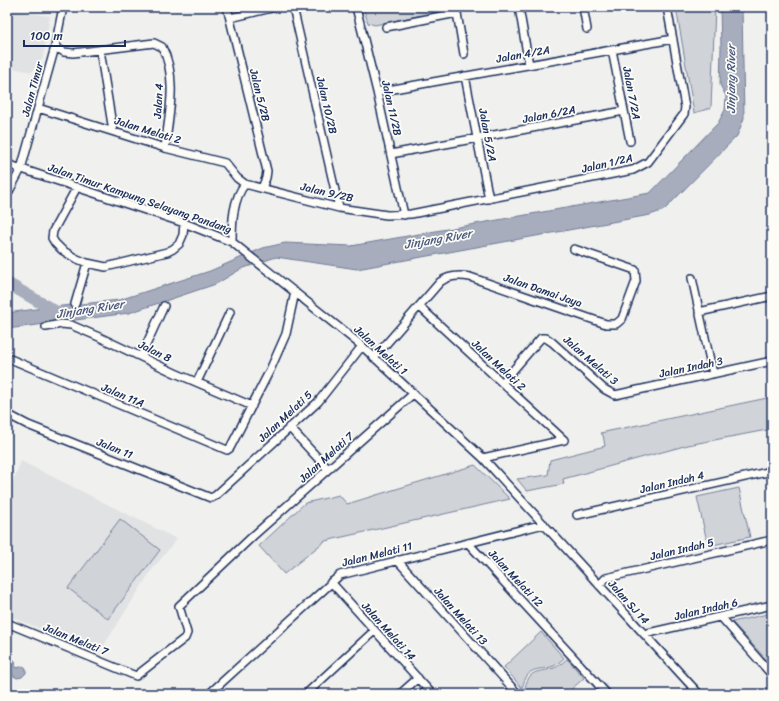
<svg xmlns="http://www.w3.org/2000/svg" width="779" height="701" font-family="Sriracha,sans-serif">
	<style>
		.built { fill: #e0e2e3 }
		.green { fill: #d0d3d8; stroke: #76819b }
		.water { fill: #a7adbd; stroke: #6f7b97 }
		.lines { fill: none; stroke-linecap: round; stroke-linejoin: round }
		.river { stroke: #a7adbd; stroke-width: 12 }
		.minor-casing { stroke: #1b2f5e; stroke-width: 10 }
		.minor { stroke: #fdfcf7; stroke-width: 7 }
		.labels { text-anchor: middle; stroke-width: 3.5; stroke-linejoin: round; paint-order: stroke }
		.street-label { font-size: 11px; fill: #1b2f5e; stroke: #fdfcf7 }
		.water-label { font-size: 12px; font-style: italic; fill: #4c5b7f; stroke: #fdfcf7 }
	</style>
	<rect width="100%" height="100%" fill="#f0f0ee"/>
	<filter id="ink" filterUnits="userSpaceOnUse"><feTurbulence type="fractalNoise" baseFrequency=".025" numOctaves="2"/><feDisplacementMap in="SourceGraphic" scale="8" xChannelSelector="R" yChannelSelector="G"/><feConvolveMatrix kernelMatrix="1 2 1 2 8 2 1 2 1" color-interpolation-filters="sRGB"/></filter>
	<g filter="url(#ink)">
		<path class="built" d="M7,10L50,16L43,57L32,72L7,67Z
			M21,461L177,539L151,571L99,653L7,615V496Z"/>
		<path class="green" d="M363,7H447L444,10L375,25L368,23Z
			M676,7H715L711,108L694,113Z
			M772,397V429L688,445L563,479L564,484L527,491L517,479L548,475L550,460L605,446L603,435L600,433Z
			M475,465L510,499L325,541L284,574L259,546L305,503L339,495L347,504Z
			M739,488L750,537L708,546L697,497Z
			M120,519L160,550L108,619L68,588Z
			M772,613V666L732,622Z
			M541,632L564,658C561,661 557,664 554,666C536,672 529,664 522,688L504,667Z
			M567,659L584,678L566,694H527L524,691C530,667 536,674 554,668C558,667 563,662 567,659Z"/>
		<path class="water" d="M720,7H742L744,118L737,136L664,210L650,215L357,269L276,257L241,269L216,284L129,313L7,329V313L43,308L119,300L210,271L263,248L285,243L351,246L650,193L718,123L725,110L726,96L720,85L721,48Z
			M9,657L12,658L16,662L15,665L17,668L23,666L26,668V673L22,677L17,678L12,675L10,669L7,668V658Z"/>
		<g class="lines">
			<path class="river" d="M7,283L60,314"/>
			<defs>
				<path id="minor" d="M227,7L267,171L266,178L262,188
					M293,7L339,208
					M356,7L377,92L404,215
					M456,7L464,54
					M519,7L529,65
					M583,7L587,29
					M230,18L276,7
					M386,27L457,13
					M55,47L64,52L73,53L154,43L162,47C178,77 169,115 165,148
					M100,50L113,131
					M612,50L630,141
					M465,76L489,199
					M377,92L673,39
					M38,108L165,148L225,163L237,178L245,184L339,208L387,215L411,214L633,170L648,162L684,114L685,107L667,7
					M391,154L624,111
					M7,164L184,223L232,242L362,346L483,458L699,694
					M77,187L53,231L52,238L55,243L62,250L75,258L87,263L106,267L167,252L173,249L179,244L183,235L184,223
					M7,195L21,169L55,47L63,7
					M232,242C232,222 233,199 245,184
					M692,278L713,374
					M75,304L87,263
					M420,307L564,440
					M699,312L772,296
					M46,327L61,324L71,325L99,337L175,373L252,406
					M141,356L164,306
					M8,358L227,450L230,448L270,370L286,334L295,292
					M374,358L440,282C449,275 459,275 470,277L606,324H616L622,319L636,281L635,270L574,249
					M197,382L230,312
					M502,383L541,338H546L552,342L604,389L615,395L772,361
					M7,414L28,425L211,498L215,496L318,402L362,346
					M289,427L328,469
					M483,458L564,440
					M577,515L772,471
					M468,543L607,694
					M397,560L518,694
					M331,582L432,694
					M599,585L606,578L772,540
					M721,617L772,675
					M7,623L136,676L185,638L187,633L179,606L253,536L413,394
					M644,634L772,605
					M209,694L340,575L544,524
					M306,694L374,631
					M400,694L418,678"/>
			</defs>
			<use href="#minor" class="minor-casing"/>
			<use href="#minor" class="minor"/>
		</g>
	</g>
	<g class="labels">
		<g class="street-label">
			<text transform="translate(523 54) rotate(-10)" y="4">Jalan 4/2A</text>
			<text transform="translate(32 89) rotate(-75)" y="4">Jalan Timur</text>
			<text transform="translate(632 93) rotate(79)" y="4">Jalan 7/2A</text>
			<text transform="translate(260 95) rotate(76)" y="4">Jalan 5/2B</text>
			<text transform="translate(158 101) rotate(-87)" y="4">Jalan 4</text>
			<text transform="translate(327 105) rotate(77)" y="4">Jalan 10/2B</text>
			<text transform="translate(392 108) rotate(77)" y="4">Jalan 11/2B</text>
			<text transform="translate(549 114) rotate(-11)" y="4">Jalan 6/2A</text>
			<text transform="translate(148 130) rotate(17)" y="4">Jalan Melati 2</text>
			<text transform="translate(488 135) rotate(79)" y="4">Jalan 5/2A</text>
			<text transform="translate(607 163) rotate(-13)" y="4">Jalan 1/2A</text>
			<text transform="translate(327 192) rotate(13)" y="4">Jalan 9/2B</text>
			<text transform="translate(140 198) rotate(19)" y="4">Jalan Timur Kampung Selayang Pandang</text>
			<text transform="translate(543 290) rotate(19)" y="4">Jalan Damai Jaya</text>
			<text transform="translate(381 350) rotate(42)" y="4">Jalan Melati 1</text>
			<text transform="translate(155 351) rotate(26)" y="4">Jalan 8</text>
			<text transform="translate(591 360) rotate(41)" y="4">Jalan Melati 3</text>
			<text transform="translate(499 365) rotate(43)" y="4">Jalan Melati 2</text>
			<text transform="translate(691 367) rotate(-12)" y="4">Jalan Indah 3</text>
			<text transform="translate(123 395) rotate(23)" y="4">Jalan 11A</text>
			<text transform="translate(285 416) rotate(-43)" y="4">Jalan Melati 5</text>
			<text transform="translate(115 448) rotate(22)" y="4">Jalan 11</text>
			<text transform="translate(326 457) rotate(-42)" y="4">Jalan Melati 7</text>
			<text transform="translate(672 482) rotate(-13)" y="4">Jalan Indah 4</text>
			<text transform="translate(682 549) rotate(-13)" y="4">Jalan Indah 5</text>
			<text transform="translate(377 554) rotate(-14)" y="4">Jalan Melati 11</text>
			<text transform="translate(516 578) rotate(47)" y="4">Jalan Melati 12</text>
			<text transform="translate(629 602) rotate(48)" y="4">Jalan SJ 14</text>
			<text transform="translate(706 609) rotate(-13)" y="4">Jalan Indah 6</text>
			<text transform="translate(461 616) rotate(48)" y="4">Jalan Melati 13</text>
			<text transform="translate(389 631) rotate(48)" y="4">Jalan Melati 14</text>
			<text transform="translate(76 639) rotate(22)" y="4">Jalan Melati 7</text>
		</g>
		<g class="water-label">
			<text transform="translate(731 79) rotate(-90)" y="4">Jinjang River</text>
			<text transform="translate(438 239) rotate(-10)" y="4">Jinjang River</text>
			<text transform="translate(90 309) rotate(-9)" y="4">Jinjang River</text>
		</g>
	</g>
	<rect width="779" height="701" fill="none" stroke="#fdfcf7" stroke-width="24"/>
	<rect x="12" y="12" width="755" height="677" fill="none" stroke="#1b2f5e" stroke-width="1.5" filter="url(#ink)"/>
	<path d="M24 40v6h101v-6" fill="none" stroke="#1b2f5e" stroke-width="2"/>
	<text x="30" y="40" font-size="12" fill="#1b2f5e" stroke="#fdfcf7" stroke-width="3" paint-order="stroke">100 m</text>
</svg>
